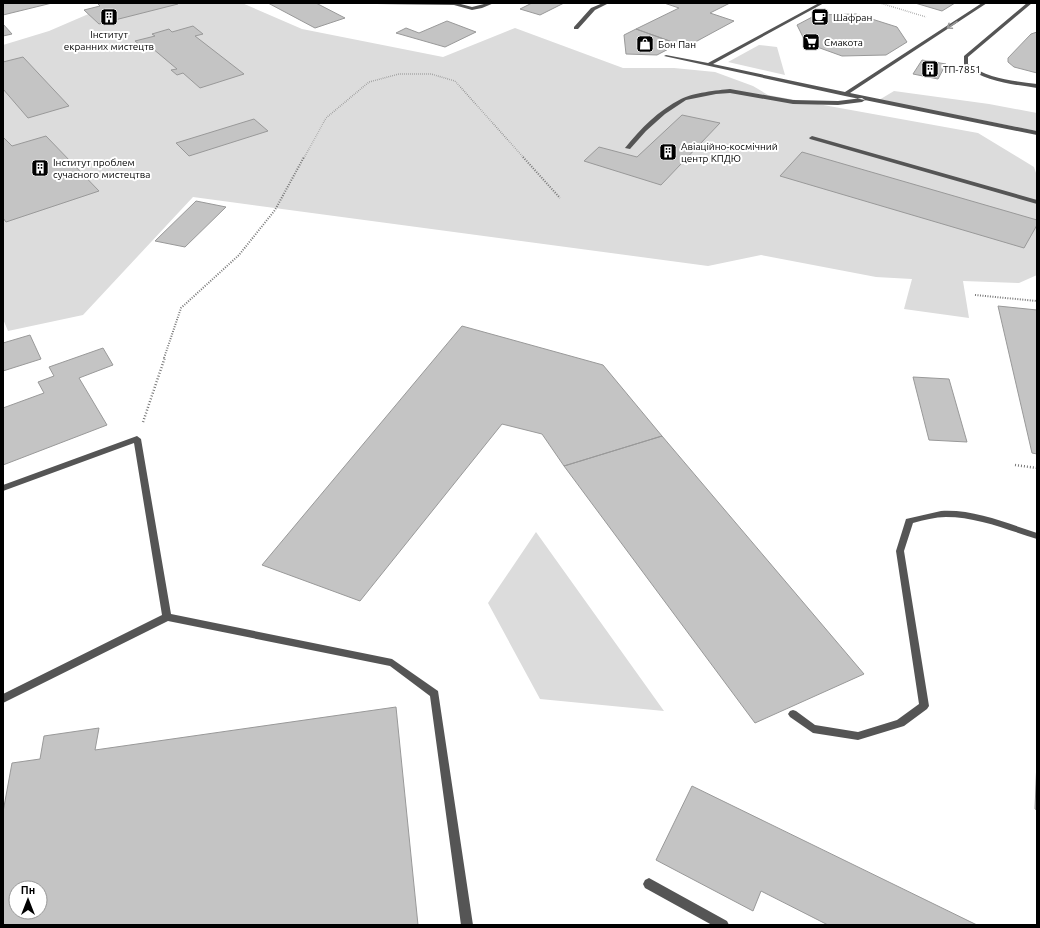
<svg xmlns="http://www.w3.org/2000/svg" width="1040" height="928" font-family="Ubuntu,sans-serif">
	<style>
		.green { fill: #dcdcdc }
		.building { fill: #c4c4c4; stroke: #999; fill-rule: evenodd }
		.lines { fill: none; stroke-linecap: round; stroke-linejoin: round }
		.path-far2 { stroke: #777; stroke-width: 1.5; stroke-dasharray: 0.5 1.5; stroke-linecap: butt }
		.path-far1 { stroke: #777; stroke-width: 2; stroke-dasharray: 1 1.5; stroke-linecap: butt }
		.path { stroke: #777; stroke-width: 2.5; stroke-dasharray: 1 2; stroke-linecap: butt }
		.lane { fill: #555; fill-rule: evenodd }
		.oneway { stroke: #999 }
		.labels { text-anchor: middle; stroke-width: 4; stroke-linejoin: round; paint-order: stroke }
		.far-poi-label { font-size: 10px; fill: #000; stroke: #fff; text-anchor: start }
	</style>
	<rect width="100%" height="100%" fill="#fff"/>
	<path class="green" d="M114,3H242L302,29L443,57L515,28L623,68H674L715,72L753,86L768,95L978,133L1034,167L1037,176V275L1019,283L963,281L969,318L904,309L912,279L876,277L761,255L708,266L193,197L83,315L8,331L3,319V45L49,31Z
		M759,45L777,47L785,75L728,62Z
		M894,91L989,104L1037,113V131L879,100Z
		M536,532L664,711L540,699L488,603Z"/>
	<path class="building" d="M3,3H52L3,15Z
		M97,3H177L178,4L99,24L84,10L100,6Z
		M268,3H316L345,18L315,28Z
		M532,3H564L540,15L520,9Z
		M664,3H730L710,13L734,21L686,47L636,29L679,8Z
		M915,3H955L942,11Z
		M856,14L897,27L907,42L886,55L842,56L806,43L797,25L816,15Z
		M447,21L476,32L445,47L396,33L406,28L419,33Z
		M3,24L12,34L3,36Z
		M193,26L203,34L195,36L244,74L200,88L183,73L177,75L171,70L177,69L152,48L145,49L135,41L155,36L152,34L169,29L172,32Z
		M636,29L678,44L657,55L626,54L624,35Z
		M1037,32V73L1014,67L1008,62V58L1031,34Z
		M23,57L69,106L28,118L3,89V62Z
		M922,60L946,64L938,79L913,74Z
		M682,115L720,123L661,185L584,161L599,147L637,157Z
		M254,119L268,131L189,156L176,143Z
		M46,136L99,191L6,222L3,218V137L12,146Z
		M802,152L1037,220V225L1024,248L780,176Z
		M196,201L226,207L185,247L155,241Z
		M998,306L1037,310V454L1032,453Z
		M462,326L603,365L662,436L564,466L542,434L502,424L360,601L262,565Z
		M30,335L41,359L3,371V343Z
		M103,348L113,365L79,378L107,425L3,465V408L44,393L38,382L54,376L49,367Z
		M913,377L949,379L967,442L929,440Z
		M662,436L864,674L755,723L564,466Z
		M396,707L418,925H3V812L12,763L40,759L44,736L99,728L95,750ZM16,888H40V912H16Z
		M1037,760V810L1035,809Z
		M692,786L977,925H828L761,891L753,911L656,860Z"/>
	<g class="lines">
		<path class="path-far2" d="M880,3L926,17
			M304,158L326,118L369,82L399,74H431L455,81L524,158"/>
		<path class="path-far1" d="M523,157L560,198
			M975,295L1037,301
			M164,358L181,308L239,255L275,210L304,157"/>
		<path class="path" d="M143,422L165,357
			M1015,465L1037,468"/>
		<path class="lane" d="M375,3H457L472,7L488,3H494L482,8L472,10L454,5L377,4Z
			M603,3H609L595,10L578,29H574V27L591,8Z
			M819,3H824L713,64L845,92L982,3H987L850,93L1037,131V135L845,96L664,56L666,55L708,63Z
			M1027,3H1032L968,57V64C988,79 1013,81 1037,84V88C1011,84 985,82 964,65V56Z
			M730,89L793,100L838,101L862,98L865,100L862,102L838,105L793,104L730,93L716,94L686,100L665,114L646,131L630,149L625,148C640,129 659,110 681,99C692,93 718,90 730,89Z
			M812,136L1037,200V204L810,139L809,138Z
			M137,436L141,439L171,614L392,659L438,691L473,925H461L430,696L390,666L168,621L3,703V694L162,615L134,443L3,491V485Z
			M941,511C974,509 1006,523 1037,533V539C1008,530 977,517 946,517C935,517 924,520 913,523L904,551L929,706L927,709L904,726L858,740L813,733L790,717L788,714L790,711L793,710L796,711L815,725L858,732L897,720L919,704L896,551L906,519Z
			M649,878L727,921L729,925H712L645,888L643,884L645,880Z"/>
	</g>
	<defs><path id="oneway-shaft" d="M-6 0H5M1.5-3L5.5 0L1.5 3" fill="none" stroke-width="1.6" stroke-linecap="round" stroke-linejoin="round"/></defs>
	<use class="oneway" href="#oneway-shaft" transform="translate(952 25) rotate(146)"/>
	<defs>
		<symbol id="building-square" viewBox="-11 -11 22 22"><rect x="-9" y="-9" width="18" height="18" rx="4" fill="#000" stroke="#fff"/><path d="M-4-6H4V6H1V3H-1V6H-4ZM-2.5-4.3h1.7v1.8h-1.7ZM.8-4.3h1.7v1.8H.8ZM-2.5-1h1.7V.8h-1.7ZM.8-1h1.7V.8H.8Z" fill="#fff"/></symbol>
		<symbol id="cafe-square" viewBox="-11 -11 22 22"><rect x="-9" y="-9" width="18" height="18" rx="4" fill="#000" stroke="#fff"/><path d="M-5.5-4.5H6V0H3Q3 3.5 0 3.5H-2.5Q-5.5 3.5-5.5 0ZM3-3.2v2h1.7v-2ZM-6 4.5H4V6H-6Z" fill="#fff"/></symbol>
		<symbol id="supermarket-square" viewBox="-11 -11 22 22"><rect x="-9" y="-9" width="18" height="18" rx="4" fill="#000" stroke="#fff"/><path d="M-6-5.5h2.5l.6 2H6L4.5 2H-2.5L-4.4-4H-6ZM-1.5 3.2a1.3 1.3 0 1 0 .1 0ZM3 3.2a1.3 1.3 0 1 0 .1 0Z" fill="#fff"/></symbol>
		<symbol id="shop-square" viewBox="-11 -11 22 22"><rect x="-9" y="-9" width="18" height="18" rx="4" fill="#000" stroke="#fff"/><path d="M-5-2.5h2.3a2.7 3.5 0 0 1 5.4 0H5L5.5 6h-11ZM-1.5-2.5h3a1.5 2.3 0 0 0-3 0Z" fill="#fff"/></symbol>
	</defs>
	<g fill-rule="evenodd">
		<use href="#building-square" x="99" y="7" width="20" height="20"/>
		<use href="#cafe-square" x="810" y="7" width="20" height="20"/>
		<use href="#supermarket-square" x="801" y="32" width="20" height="20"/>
		<use href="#shop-square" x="635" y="34" width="20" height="20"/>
		<use href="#building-square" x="920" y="59" width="20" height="20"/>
		<use href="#building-square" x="658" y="142" width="20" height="20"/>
		<use href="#building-square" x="30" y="158" width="20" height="20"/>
	</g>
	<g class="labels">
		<g class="far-poi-label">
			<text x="833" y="21">Шафран</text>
			<text x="109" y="38" text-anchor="middle">Інститут<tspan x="109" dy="12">екранних мистецтв</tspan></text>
			<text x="824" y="46">Смакота</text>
			<text x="658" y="48">Бон Пан</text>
			<text x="943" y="73">ТП-7851</text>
			<text x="681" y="150">Авіаційно-космічний<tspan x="681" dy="12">центр КПДЮ</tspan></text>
			<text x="53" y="166">Інститут проблем<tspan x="53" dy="12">сучасного мистецтва</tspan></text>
		</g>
	</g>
	<rect width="1040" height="928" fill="none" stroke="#000000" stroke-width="8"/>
	<g transform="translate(28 900)"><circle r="19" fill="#ffffff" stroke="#999999"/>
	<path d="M0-3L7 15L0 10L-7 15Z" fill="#000000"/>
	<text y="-6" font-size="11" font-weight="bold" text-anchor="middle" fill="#000000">Пн</text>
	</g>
</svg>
